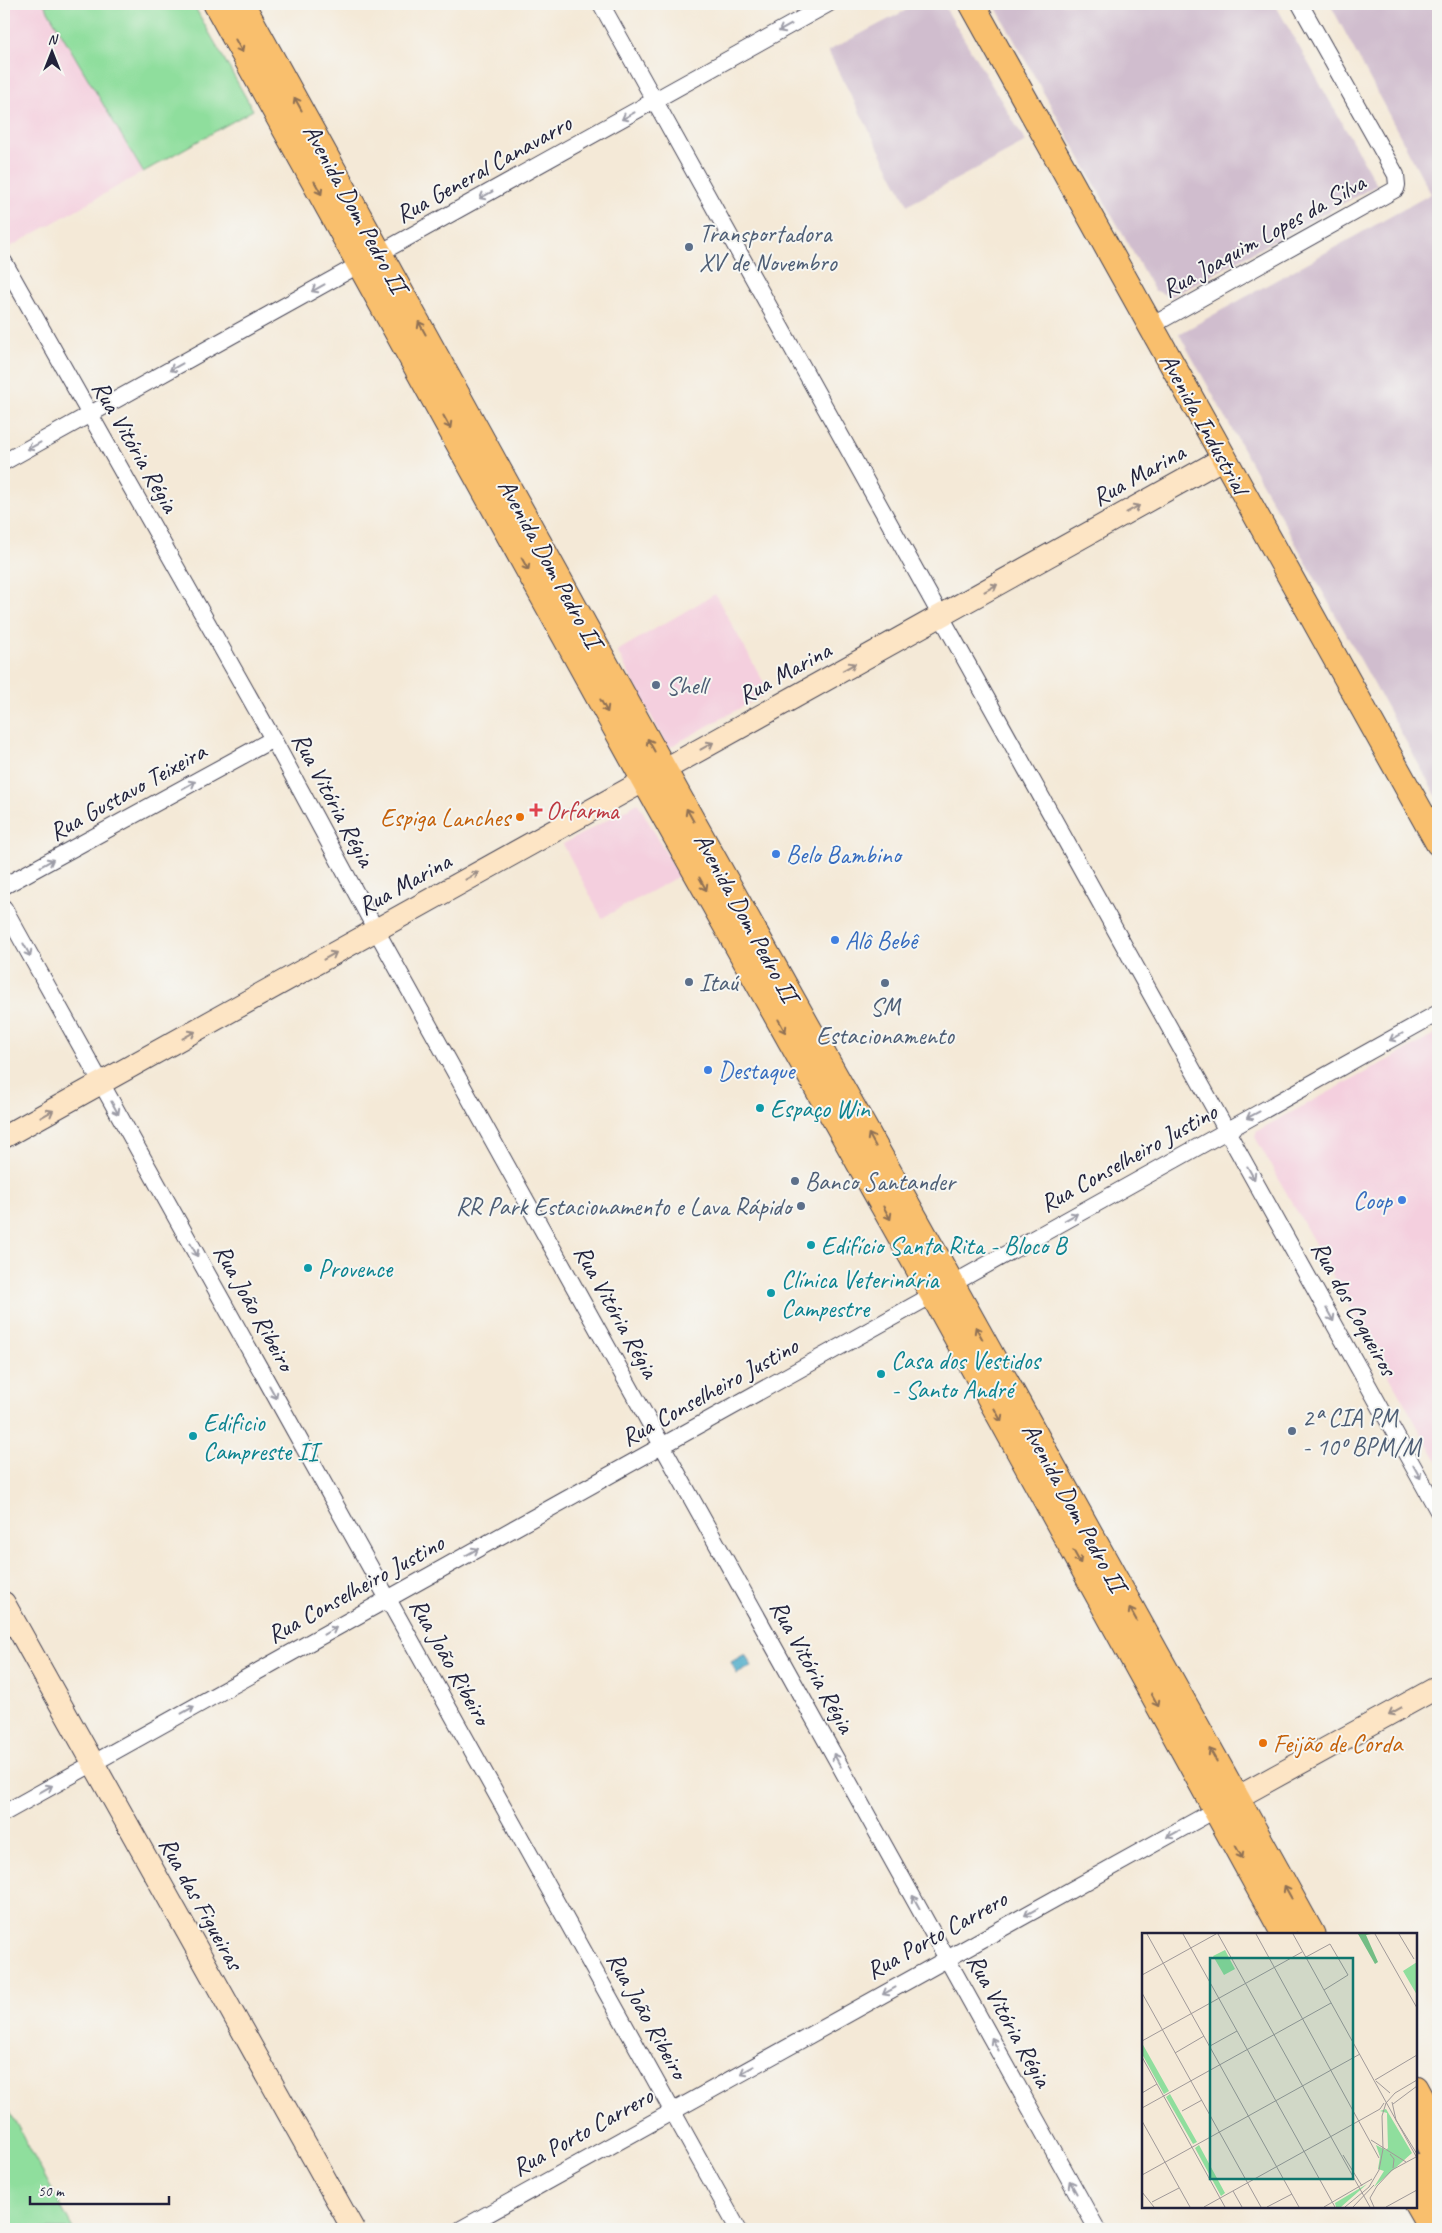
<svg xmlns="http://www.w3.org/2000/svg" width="1442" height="2233" font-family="Caveat,sans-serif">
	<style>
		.built { fill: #f4cfde }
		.industrial { fill: #d0bdce }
		.green { fill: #8fde9d; stroke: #58806c }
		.water { fill: #47a9c7; stroke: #346681 }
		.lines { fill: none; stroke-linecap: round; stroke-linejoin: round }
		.street-casing { stroke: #424052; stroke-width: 18 }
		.secondary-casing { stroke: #424052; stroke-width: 24 }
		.primary-casing { stroke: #424052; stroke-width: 27 }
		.street { stroke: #fff; stroke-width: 16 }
		.secondary { stroke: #fde5c5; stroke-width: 22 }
		.primary { stroke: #f9bf6d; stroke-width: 25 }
		.oneway { stroke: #9c9ca7 }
		.oneway2 { stroke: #8e7054 }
		.oneway3 { stroke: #9a8d87 }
		.service-dot { fill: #5c6f8a; stroke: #f6f6f2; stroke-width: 2 }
		.health-dot { fill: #e0444e; stroke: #f6f6f2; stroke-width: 2 }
		.food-dot { fill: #e8710a; stroke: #f6f6f2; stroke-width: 2 }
		.shop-dot { fill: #3f7fe0; stroke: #f6f6f2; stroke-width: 2 }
		.culture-dot { fill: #0f9aa8; stroke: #f6f6f2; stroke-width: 2 }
		.labels { text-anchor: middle; stroke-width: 4; stroke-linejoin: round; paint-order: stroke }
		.street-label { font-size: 25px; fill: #22223b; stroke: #f6f6f2 }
		.service-label { font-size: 25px; fill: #4e5e75; stroke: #f6f6f2; text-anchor: start }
		.health-label { font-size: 25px; fill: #be3a42; stroke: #f6f6f2; text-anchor: start }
		.food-label { font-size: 25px; fill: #c56008; stroke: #f6f6f2; text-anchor: end }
		.shop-label { font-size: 25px; fill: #366cbe; stroke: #f6f6f2; text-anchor: start }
		.culture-label { font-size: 25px; fill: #0d838f; stroke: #f6f6f2; text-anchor: start }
		.inset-road { fill: none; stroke: #a09999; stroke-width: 1 }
		.view { fill: #0f766e; fill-opacity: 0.15; stroke: #0f766e; stroke-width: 2.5 }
		.inset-edge { fill: none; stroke: #22223b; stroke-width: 2.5 }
	</style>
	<rect width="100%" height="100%" fill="#f6f6f2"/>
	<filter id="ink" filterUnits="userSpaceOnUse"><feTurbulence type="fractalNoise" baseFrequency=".02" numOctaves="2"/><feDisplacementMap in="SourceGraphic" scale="10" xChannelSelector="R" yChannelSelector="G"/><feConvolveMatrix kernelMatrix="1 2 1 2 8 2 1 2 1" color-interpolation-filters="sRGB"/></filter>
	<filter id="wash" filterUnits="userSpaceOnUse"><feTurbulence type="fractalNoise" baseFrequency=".0096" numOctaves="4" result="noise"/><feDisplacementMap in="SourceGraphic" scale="20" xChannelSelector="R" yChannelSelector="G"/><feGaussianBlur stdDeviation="1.12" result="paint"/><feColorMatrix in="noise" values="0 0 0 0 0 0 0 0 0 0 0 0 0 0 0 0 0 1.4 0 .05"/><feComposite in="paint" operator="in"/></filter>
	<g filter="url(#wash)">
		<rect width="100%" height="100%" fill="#f4e9d7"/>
		<path class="built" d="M4,4H44L143,172L10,247L4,235Z
			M715,594L769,692L668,748L617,651Z
			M638,803L679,876L602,918L563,844Z
			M1438,1033V1463L1255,1137L1257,1131Z"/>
		<path class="industrial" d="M918,4H943L1026,142L908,205L828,51Z
			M994,4H1275L1377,185L1171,297L1154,290Z
			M1330,4H1438V799L1179,334L1431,194Z"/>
		<path class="green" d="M44,4H193L253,110L143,172Z
			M4,2101L73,2229H8L4,2221Z"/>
		<path class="water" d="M745,1654L752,1666L737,1674L731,1662Z"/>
	</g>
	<g filter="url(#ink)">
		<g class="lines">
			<defs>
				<path id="street" d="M601,4L1438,1511
					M4,262L273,739L376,930L1097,2229
					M1151,326L1396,189L1397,185L1396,175L1300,4
					M4,462L828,4
					M4,886L273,739
					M4,908L738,2229
					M4,1813L1438,1013
					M461,2229L1215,1810"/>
				<path id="secondary" d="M4,1137L1224,458
					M4,1603L353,2229
					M1222,1806L1438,1687"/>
				<path id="primary" d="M216,4L644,780L933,1295L1284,1934
					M242,4L678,795L952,1284L1312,1934
					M972,4L1438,843
					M1416,2088L1438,2129
					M1416,2122L1438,2162
					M1416,2166L1438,2205
					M1416,2203L1431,2229"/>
			</defs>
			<use href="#street" class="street-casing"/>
			<use href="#secondary" class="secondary-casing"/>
			<use href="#primary" class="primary-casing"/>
			<use href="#street" class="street"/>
			<use href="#secondary" class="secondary"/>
			<use href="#primary" class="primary"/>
		</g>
		<defs><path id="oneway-shaft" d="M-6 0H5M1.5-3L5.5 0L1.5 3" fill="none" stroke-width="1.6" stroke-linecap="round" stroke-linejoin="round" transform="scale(1.25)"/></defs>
		<g class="oneway">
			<use href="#oneway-shaft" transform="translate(785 28) rotate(151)"/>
			<use href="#oneway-shaft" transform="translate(628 116) rotate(151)"/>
			<use href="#oneway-shaft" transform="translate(486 195) rotate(151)"/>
			<use href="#oneway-shaft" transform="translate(318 288) rotate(151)"/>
			<use href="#oneway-shaft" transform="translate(176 367) rotate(151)"/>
			<use href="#oneway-shaft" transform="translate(34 446) rotate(151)"/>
			<use href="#oneway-shaft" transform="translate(189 785) rotate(-29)"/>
			<use href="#oneway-shaft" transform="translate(47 863) rotate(-29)"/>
			<use href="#oneway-shaft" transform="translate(27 950) rotate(61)"/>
			<use href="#oneway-shaft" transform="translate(1396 1037) rotate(151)"/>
			<use href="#oneway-shaft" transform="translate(115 1108) rotate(61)"/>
			<use href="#oneway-shaft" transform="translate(1253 1115) rotate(152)"/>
			<use href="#oneway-shaft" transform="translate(1251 1173) rotate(61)"/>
			<use href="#oneway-shaft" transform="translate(1071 1217) rotate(-29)"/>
			<use href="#oneway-shaft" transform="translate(194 1250) rotate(61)"/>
			<use href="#oneway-shaft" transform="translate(1330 1315) rotate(61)"/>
			<use href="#oneway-shaft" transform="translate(273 1392) rotate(61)"/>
			<use href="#oneway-shaft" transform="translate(1417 1472) rotate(61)"/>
			<use href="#oneway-shaft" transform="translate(472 1552) rotate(-29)"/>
			<use href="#oneway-shaft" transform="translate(330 1631) rotate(-29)"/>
			<use href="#oneway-shaft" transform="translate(188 1710) rotate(-29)"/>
			<use href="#oneway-shaft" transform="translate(837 1760) rotate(-119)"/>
			<use href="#oneway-shaft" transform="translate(46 1789) rotate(-29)"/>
			<use href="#oneway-shaft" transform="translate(1173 1834) rotate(151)"/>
			<use href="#oneway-shaft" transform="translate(916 1902) rotate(-119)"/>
			<use href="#oneway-shaft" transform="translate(1031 1912) rotate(151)"/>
			<use href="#oneway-shaft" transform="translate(889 1991) rotate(151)"/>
			<use href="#oneway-shaft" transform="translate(995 2044) rotate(-119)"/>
			<use href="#oneway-shaft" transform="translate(747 2070) rotate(151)"/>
			<use href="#oneway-shaft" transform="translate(1073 2187) rotate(-119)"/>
		</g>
		<g class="oneway2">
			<use href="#oneway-shaft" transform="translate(239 46) rotate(61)"/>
			<use href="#oneway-shaft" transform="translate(298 104) rotate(-119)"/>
			<use href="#oneway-shaft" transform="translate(318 188) rotate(61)"/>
			<use href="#oneway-shaft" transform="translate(422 328) rotate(-119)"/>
			<use href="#oneway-shaft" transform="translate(447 422) rotate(61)"/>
			<use href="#oneway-shaft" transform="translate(525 564) rotate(61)"/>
			<use href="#oneway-shaft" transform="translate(604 706) rotate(61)"/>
			<use href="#oneway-shaft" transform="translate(651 745) rotate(-119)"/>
			<use href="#oneway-shaft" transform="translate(690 815) rotate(-119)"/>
			<use href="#oneway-shaft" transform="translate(703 884) rotate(61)"/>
			<use href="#oneway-shaft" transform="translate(782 1026) rotate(61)"/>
			<use href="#oneway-shaft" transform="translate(872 1140) rotate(-119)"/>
			<use href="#oneway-shaft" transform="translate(887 1213) rotate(61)"/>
			<use href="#oneway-shaft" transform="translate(979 1333) rotate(-119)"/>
			<use href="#oneway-shaft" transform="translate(998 1415) rotate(61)"/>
			<use href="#oneway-shaft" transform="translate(1077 1557) rotate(61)"/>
			<use href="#oneway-shaft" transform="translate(1133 1614) rotate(-119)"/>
			<use href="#oneway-shaft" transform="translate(1155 1700) rotate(61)"/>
			<use href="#oneway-shaft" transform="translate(1213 1755) rotate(-120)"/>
			<use href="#oneway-shaft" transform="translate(1239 1852) rotate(61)"/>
			<use href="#oneway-shaft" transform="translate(1288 1892) rotate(-119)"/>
		</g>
		<g class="oneway3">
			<use href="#oneway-shaft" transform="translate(1133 509) rotate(-29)"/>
			<use href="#oneway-shaft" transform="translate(991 588) rotate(-29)"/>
			<use href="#oneway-shaft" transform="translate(849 667) rotate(-29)"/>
			<use href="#oneway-shaft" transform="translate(707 746) rotate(-29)"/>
			<use href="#oneway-shaft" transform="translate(472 876) rotate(-29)"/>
			<use href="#oneway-shaft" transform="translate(330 956) rotate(-29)"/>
			<use href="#oneway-shaft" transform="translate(189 1035) rotate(-29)"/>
			<use href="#oneway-shaft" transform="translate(47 1114) rotate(-29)"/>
			<use href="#oneway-shaft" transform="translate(1395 1711) rotate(151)"/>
		</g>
	</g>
	<g class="service-dot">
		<circle cx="689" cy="247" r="5"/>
		<circle cx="656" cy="685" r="5"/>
		<circle cx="689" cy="982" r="5"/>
		<circle cx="885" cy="983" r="5"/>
		<circle cx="795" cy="1181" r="5"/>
		<circle cx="801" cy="1206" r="5"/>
		<circle cx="1292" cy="1431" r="5"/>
	</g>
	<path class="health-dot" d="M533.5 802.5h5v5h5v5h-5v5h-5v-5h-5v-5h5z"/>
	<g class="food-dot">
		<circle cx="520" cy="817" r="5"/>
		<circle cx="1263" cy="1743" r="5"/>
	</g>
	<g class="shop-dot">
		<circle cx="776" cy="854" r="5"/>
		<circle cx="835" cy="940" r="5"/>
		<circle cx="708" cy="1070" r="5"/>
		<circle cx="1402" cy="1200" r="5"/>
	</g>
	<g class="culture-dot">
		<circle cx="760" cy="1108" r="5"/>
		<circle cx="811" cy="1245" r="5"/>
		<circle cx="308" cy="1268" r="5"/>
		<circle cx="771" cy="1293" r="5"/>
		<circle cx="881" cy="1374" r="5"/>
		<circle cx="193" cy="1436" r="5"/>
	</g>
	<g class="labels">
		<g class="street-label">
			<text transform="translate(483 168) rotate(-29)" y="9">Rua General Canavarro</text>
			<text transform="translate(356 208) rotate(61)" y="9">Avenida Dom Pedro II</text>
			<text transform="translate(1263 235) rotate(-29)" y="9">Rua Joaquim Lopes da Silva</text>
			<text transform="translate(1205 423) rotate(61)" y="9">Avenida Industrial</text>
			<text transform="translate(136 446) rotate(60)" y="9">Rua Vitória Régia</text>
			<text transform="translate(1138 474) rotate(-29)" y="9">Rua Marina</text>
			<text transform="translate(551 563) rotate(61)" y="9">Avenida Dom Pedro II</text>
			<text transform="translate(784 672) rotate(-29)" y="9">Rua Marina</text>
			<text transform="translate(127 791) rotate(-29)" y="9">Rua Gustavo Teixeira</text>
			<text transform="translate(334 799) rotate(62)" y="9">Rua Vitória Régia</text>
			<text transform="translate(404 883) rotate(-29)" y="9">Rua Marina</text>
			<text transform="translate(747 917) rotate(61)" y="9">Avenida Dom Pedro II</text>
			<text transform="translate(1128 1157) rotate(-29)" y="9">Rua Conselheiro Justino</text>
			<text transform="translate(255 1307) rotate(61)" y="9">Rua João Ribeiro</text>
			<text transform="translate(1355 1308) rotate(61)" y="9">Rua dos Coqueiros</text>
			<text transform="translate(617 1311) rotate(61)" y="9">Rua Vitória Régia</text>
			<text transform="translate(709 1391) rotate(-29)" y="9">Rua Conselheiro Justino</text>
			<text transform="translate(1075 1507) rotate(61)" y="9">Avenida Dom Pedro II</text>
			<text transform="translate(355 1588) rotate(-29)" y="9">Rua Conselheiro Justino</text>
			<text transform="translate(451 1661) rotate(61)" y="9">Rua João Ribeiro</text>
			<text transform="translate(813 1666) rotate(61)" y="9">Rua Vitória Régia</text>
			<text transform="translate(202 1903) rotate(61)" y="9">Rua das Figueiras</text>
			<text transform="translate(936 1934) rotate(-29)" y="9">Rua Porto Carrero</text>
			<text transform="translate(648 2015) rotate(61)" y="9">Rua João Ribeiro</text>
			<text transform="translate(1010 2020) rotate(61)" y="9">Rua Vitória Régia</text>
			<text transform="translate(582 2131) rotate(-29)" y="9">Rua Porto Carrero</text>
		</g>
		<g class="service-label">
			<text x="699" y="242">Transportadora<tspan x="699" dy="29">XV de Novembro</tspan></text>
			<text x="666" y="694">Shell</text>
			<text x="699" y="991">Itaú</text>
			<text x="885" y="1015" text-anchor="middle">SM<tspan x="885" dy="29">Estacionamento</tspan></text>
			<text x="805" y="1190">Banco Santander</text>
			<text x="791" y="1215" text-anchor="end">RR Park Estacionamento e Lava Rápido</text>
			<text x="1302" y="1426">2ª CIA PM<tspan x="1302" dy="29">- 10º BPM/M</tspan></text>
		</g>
		<g class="health-label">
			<text x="546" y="819">Orfarma</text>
		</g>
		<g class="food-label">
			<text x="510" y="826">Espiga Lanches</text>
			<text x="1273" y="1752" text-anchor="start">Feijão de Corda</text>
		</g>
		<g class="shop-label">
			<text x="786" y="863">Belo Bambino</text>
			<text x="845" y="949">Alô Bebê</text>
			<text x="718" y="1079">Destaque</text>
			<text x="1392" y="1209" text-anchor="end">Coop</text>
		</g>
		<g class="culture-label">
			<text x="770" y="1117">Espaço Win</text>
			<text x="821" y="1254">Edifício Santa Rita - Bloco B</text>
			<text x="318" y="1277">Provence</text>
			<text x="781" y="1288">Clínica Veterinária<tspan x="781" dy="29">Campestre</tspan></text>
			<text x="891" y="1369">Casa dos Vestidos<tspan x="891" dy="29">- Santo André</tspan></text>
			<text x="203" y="1431">Edificio<tspan x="203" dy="29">Campreste II</tspan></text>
		</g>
	</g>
	<g transform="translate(1142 1933)">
		<rect width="275" height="275" fill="#f4e9d7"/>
		<path d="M83,17L93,36L82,42L71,23ZM275,29V62L261,38ZM0,110L27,158L22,161L0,121ZM28,161L55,209L51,211L24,164ZM244,176L270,220L232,254L242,238L236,236L238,224L234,212L244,217L246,215L245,180L238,178ZM57,212L83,260L79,263L53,215ZM225,251L199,274H194L193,270Z" fill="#8fde9d"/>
		<path d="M216,1H229L224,2L236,29L233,31Z" fill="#73bd84"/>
		<path class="inset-road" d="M5,1L157,274M41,1L193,274M76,1L228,274M114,1L237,225M151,1L275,225M233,1L275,75M257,1L272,26M164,24L188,11L206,42L182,57M0,42L74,1M0,60L119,274M0,108L160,19M68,113L95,98M33,120L62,103M0,124L83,274M233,147L275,122M234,148L248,160M0,160L15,151M250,169L254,187L275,221M251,171L275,153M0,175L189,70M40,178L60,167M0,188L48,274M188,204L238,176L242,170M229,207L264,229M248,221L252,226L251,235M201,222L220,253M0,242L218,121M91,258L100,274M0,259L12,274M10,269L37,255M62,274L188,204M125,274L150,261M182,274L230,246M203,274L227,254L237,237L241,216L240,183L244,170L253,160L275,147M211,274L232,252M232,274L228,265L235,253L250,237L274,224M244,274L275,257"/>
		<path class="view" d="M68,25H211V246H68Z"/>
		<rect width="275" height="275" class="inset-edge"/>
	</g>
	<rect width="1442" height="2233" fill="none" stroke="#f6f6f2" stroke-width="20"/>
	<g transform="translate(52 52)" stroke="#f6f6f2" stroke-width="4" paint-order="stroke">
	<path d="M0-4L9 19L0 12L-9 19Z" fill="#22223b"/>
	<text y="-8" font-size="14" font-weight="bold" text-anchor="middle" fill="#22223b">N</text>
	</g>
	<path d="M30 2196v8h139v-8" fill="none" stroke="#22223b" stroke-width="2.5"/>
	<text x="38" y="2196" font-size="15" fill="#22223b" stroke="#f6f6f2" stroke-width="4" paint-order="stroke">50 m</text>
</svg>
